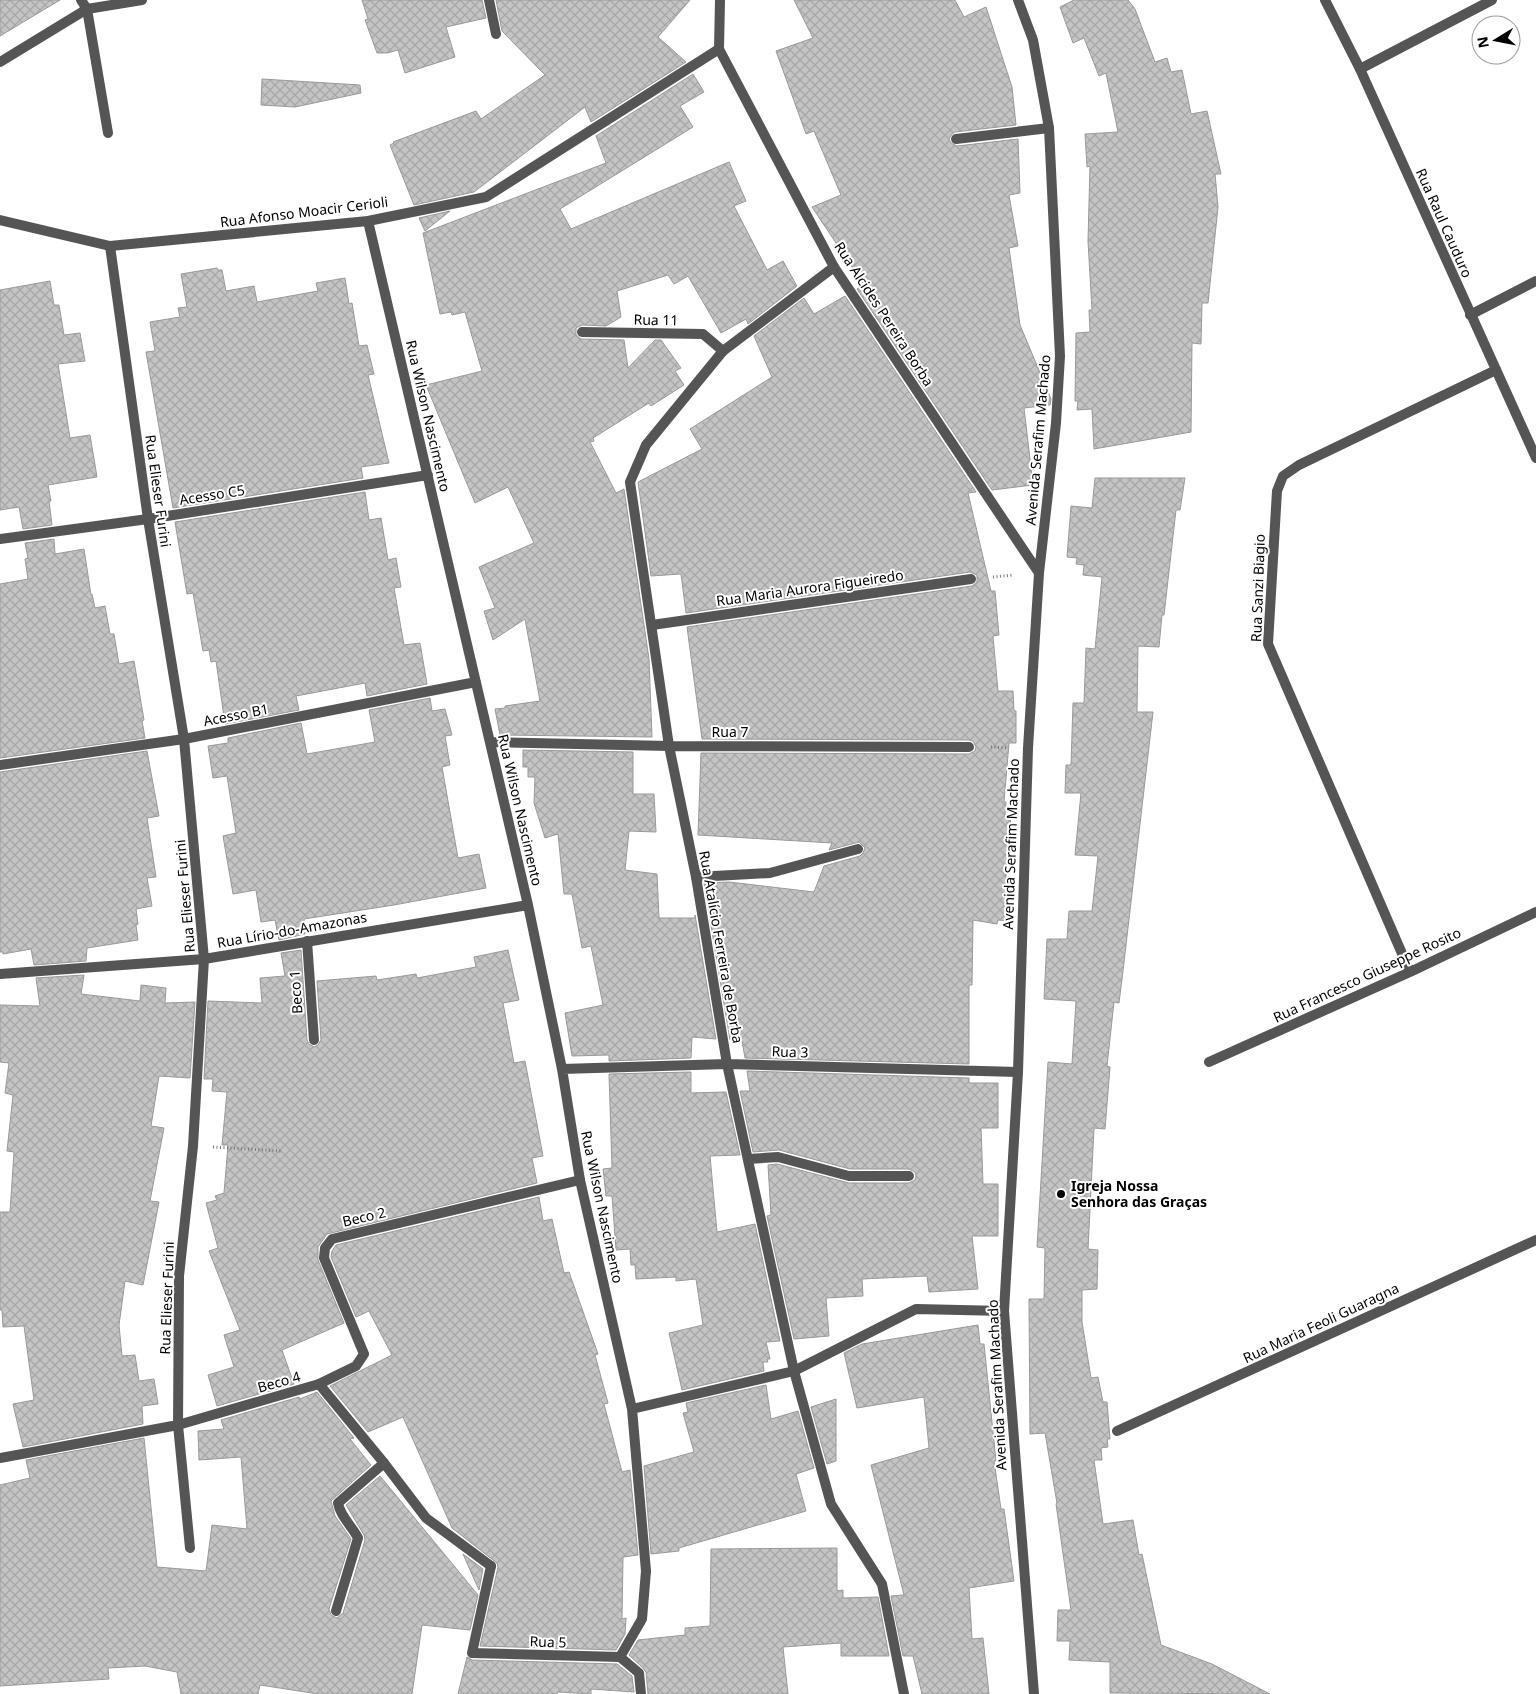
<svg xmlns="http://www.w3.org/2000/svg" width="1536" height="1694" font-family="'Noto Sans',sans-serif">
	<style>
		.building { fill: url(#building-cross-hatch); stroke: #999 }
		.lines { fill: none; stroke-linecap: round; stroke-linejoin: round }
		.path { stroke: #777; stroke-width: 3; stroke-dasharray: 1 2.5; stroke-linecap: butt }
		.service { stroke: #555; stroke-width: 10 }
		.minor { stroke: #555; stroke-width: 10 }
		.tertiary { stroke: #555; stroke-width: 10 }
		.poi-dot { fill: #000; stroke: #fff; stroke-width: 2 }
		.labels { text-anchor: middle; stroke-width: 4; stroke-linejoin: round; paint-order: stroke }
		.street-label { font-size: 14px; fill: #000; stroke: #fff }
		.poi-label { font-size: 14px; font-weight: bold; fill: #000; stroke: #fff; text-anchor: start }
	</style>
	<defs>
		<pattern id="building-cross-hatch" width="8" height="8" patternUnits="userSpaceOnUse" patternTransform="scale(1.25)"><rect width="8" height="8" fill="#c4c4c4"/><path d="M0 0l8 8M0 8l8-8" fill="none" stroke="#a7a7a7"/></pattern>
	</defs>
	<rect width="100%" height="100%" fill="#fff"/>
	<path class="building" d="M0,0H60L0,36Z
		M362,0H482L486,18L446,27L455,57L405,73L398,50L387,53H377L365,20L368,19Z
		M496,0H690L658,37L686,62L591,122L585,107L474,192L414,205L390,145L394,143L393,142L476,111L481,119L545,75L502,31Z
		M794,0H955L964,17L986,7L1012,87L1016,125L955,132L952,134L949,139L951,143L957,146L1018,139L1020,193L1009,195L1018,246L1009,248L1020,325L1051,399L1050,405L1024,408L1033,485L992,490L857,289L864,285L812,207L841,195L814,131L806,134L776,51L813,38Z
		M1074,0H1128L1135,9L1155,62L1167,58L1171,72L1182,70L1191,114L1207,111L1221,174H1215L1218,207L1208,303H1202L1201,344L1192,343L1191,432L1094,449L1092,409L1077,410L1078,401H1075L1076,333L1090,332L1089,310H1092L1088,241L1090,166L1087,167L1085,134L1118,132L1106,73L1099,76L1084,38L1073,43L1065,21L1060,7Z
		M693,74L704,92L680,106L693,127L560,209L571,229L729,162L746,201L734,206L767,270L783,261L797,286L748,324L746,319L721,333L688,276L674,284L668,275L617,291L621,317L606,326L582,325L576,328V335L581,339L624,340L628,368L655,340H661L681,368L675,371L684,385L651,406L649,403L593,438L594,441L590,442L616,493L624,489L649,659L652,737L500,735L495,709L505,708V706L540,701L525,619L493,640L484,611L495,608L479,567L534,543L508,487L475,503L426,385L482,371L465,312L452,315L451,312L440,314L423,233L606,163L596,136Z
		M262,79L360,85L361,93L295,107L261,105Z
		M450,211L425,231L419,218Z
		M217,268L218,270H222L226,291L254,286L257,302L318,291L316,283L345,278L349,304L352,303L359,346L367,345L374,374L368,375L389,463L361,467L363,478L173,508L146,352L155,351L150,322L180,317L178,308L187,307L181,274Z
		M50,281L54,305H59L64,335L80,333L85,361L58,364L70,438L90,435L97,477L48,485L51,501H49L52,525L23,529L19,507L0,510V290Z
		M845,296L976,492L968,493L991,591H995L999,635L993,636L998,691H1013L1014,711H1016V743H1009L1004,802H1006L1005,815H1011L1005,889L1010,890L1009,921L998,920L997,924L973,920L972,985H969V1064L745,1058L742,1041L730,1040L704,883L729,882L814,892L824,866L860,856L863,853L865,848L859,842L829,850L832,843L698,835L701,753L969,754L975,751L976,747L973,741L969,740L702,739L687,627L972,586L977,582V575L970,572L686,613L681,574L651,576L638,482L702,449L690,429L772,377L754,336L804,298L814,314Z
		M1095,478H1185L1180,510H1176L1164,615H1162L1159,647L1138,646L1137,712H1153L1123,971L1119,1003L1114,1002L1107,1066L1110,1067L1105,1129L1094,1128L1088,1249L1098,1250L1097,1289L1082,1290V1322L1091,1378L1098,1377L1103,1402H1107L1110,1439H1107L1108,1447L1101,1448L1102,1460H1094L1103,1524L1133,1520L1139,1555L1142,1554L1161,1645L1212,1664L1270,1694L1110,1693V1662L1069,1660L1070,1641H1057L1058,1610H1071L1056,1504L1057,1503L1045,1433L1030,1434L1029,1299H1044L1045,1248L1037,1247L1048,1062L1072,1064L1076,1001L1044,999L1047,939H1067L1069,911H1092L1098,856L1075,855L1081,793H1065L1066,765H1071L1073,703H1084L1086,648L1095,649L1102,577L1083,575L1084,565L1076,564L1077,558L1067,557L1071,506L1092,508Z
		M365,492L369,520L381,518L388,560L396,558L401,587L394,588L404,645L420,643L427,684L367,696L365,683L296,696L299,710L225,724L216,661L211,662L209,650L203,651L193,593L187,594L175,522Z
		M54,539L55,554L84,549L91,595L92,594L95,608L105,606L110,634H114L119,664L134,661L144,720L142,721L145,738L0,758V584L28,579L25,559L28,558L25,543Z
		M430,698L432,711L445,709L452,735L445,736L450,765L442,767L458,858L479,854L486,888L394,905L304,919L305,934L279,940L275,920L261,922L256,890L233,894L223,836L236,833L227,776L213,778L208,746L228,743V738L301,723L307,754L375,742L369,710Z
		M523,750L633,752V794H654L656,832L629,831L625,870L657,874L659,918H695V915L716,1039L692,1037L691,1058L609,1061V1055L572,1056L565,1013L603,1005L591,946L582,948L572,894H564L558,834L545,838L534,803L535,777H528V767H523Z
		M147,751L159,816L147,818L156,877L147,878L152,906L136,909L138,924L136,925L138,940L87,948L86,961L34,965L31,949L3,954V952H0V772Z
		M301,950L307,1040L309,1044L314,1047L318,1045L321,1040L317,981L376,976L377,980L416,974L417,978L476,967L474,957L508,950L519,1000L503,1003L514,1063L525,1061L543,1156L532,1158L537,1183L327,1234L318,1247V1260L344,1323L282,1350L294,1384L217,1406L208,1375L234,1367L224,1335L240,1330L209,1251L218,1248L206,1203L217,1200L215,1196L224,1193L228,1145H222L227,1092L212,1091L213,1079H204L208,1001L262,1003L260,978L285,976L281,953Z
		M84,975L81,994L140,1001L141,985L166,988L165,1003L195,1002L190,1078L159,1076L151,1126L164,1128L150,1201L159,1202L143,1285L125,1281L119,1325L122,1356L135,1355L139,1381L154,1379L158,1404L142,1406L143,1424L23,1447L13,1404L34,1400L24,1326L3,1327L2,1310H0V1212H10L14,1152L7,1151L13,1095L5,1093L9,1063L0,1062V1005L40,1006L36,978Z
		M747,1071L969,1078V1083H998V1128H981L983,1184H998V1236H972L978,1289L929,1292L927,1276L862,1279L863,1296L826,1298L829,1336L794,1339L767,1216L771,1215L768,1165L777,1164L849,1183H909L915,1180L916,1176L915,1172L909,1169H850L779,1150L753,1152L740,1091H750Z
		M691,1072V1093L726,1092L740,1155L710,1156L717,1232L755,1224L780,1341L766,1342L770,1359H767L768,1362H763L764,1371L682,1390L669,1333L703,1325L696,1279L676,1281V1277L636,1279L635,1265H631L630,1249L616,1250L612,1196H606L603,1169L612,1168L609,1074Z
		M539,1197L543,1221L552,1219L564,1273L569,1272L598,1354L595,1355L608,1403L604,1404L622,1472L630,1470L638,1555L623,1557L622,1619L626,1618L625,1634L616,1650L480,1646L498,1567L497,1563L452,1528L403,1417L368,1432L330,1386L392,1355L369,1311L356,1317L331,1257L332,1251L336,1245Z
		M978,1325L980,1344H984L996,1461H994L1001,1509H1004L1014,1581L969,1588L972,1639L983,1638L989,1694H922L913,1656H903L891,1596L904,1595L871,1465L929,1448L924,1397L857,1408L844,1353L862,1344Z
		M766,1385L771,1419L798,1411L814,1468L796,1474L806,1511L679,1548V1551L651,1554L644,1466L694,1452L683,1413L688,1412L686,1403Z
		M317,1392L354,1438L350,1439L371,1465L331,1501L335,1516L351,1539L329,1609L331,1615L337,1618L343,1613L365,1540L364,1535L346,1505L380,1476L478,1595L470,1630L422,1625L412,1694H318L260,1685L258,1694H181L177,1672L145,1666L108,1668L109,1679L0,1686V1485L30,1478L26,1460L144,1438L157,1567L206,1571L212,1525L247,1529L241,1457L199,1460L198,1431L224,1429L221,1420L299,1397L300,1399Z
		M836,1399V1461L827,1464L811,1407Z
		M837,1548V1591L843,1590V1598L878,1597L889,1656H841V1643L783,1647L788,1694H648L646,1672L643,1668L629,1655L638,1640L685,1635V1628L710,1626L711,1549Z
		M463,1554L483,1569L479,1590Z
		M467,1657L472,1660L617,1664L632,1676L634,1692L591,1689V1694L558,1692L557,1694H458Z"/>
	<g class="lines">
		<path class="path" d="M993,577L1014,575
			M991,747L1007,748
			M213,1147L281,1151"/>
		<path class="service" d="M956,139L1049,128
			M582,332L703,334L723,351
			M696,877L770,873L858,849
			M307,941L314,1040
			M748,1159L778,1157L849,1176H909
			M319,1384L356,1366L364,1354L324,1258L325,1248L332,1239L580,1180
			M491,1566L472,1653L620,1657L642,1619L646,1571
			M336,1611L358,1538C352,1526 340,1516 338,1503L384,1463
			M620,1657L639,1673L641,1694"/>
		<path class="minor" d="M81,0L87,9L108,133
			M489,0L496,34
			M719,49L720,0
			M0,62L87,9L142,0
			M1360,69L1492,0
			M368,221L528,905L562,1069L580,1180L632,1409L646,1571
			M110,246L148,519L184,739L204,959L193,1146L179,1276L178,1425L190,1548
			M834,267L723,351L646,445L630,482L669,746L696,877L727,1064L794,1371L831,1504L882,1584L904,1694
			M1470,315L1536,281
			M0,539L148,519L428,475
			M652,625L971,579
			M490,742L669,746L969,747
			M0,765L184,739L476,682
			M1410,972L1268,644L1277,491L1283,476L1299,465L1496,370
			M0,974L204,959L528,905
			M1209,1062L1410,972L1536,912
			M562,1069L727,1064L1018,1072
			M632,1409L794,1371L916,1309L1004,1311
			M1117,1431L1536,1240
			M0,1458L178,1425L319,1384L384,1463L426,1518L491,1566"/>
		<path class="tertiary" d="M1018,0L1033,40L1049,128L1060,356L1056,423L1039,573L1028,748L1018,1072L1004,1311L1034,1694
			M1325,0L1360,69L1536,458
			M0,220L110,246L368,221L486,197L719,49L834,267L1039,573"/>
	</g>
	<circle class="poi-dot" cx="1061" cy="1194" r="5"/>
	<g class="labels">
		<g class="street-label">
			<text transform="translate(304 212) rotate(-7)" y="5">Rua Afonso Moacir Cerioli</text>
			<text transform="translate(1444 223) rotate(66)" y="5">Rua Raul Cauduro</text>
			<text transform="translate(884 314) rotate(57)" y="5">Rua Alcides Pereira Borba</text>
			<text transform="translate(656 320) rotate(1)" y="5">Rua 11</text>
			<text transform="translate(428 416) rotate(77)" y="5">Rua Wilson Nascimento</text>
			<text transform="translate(1038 440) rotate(-85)" y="5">Avenida Serafim Machado</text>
			<text transform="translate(158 491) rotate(82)" y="5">Rua Elieser Furini</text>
			<text transform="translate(212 495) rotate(-9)" y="5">Acesso C5</text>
			<text transform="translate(810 588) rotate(-8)" y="5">Rua Maria Aurora Figueiredo</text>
			<text transform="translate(1258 588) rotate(-88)" y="5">Rua Sanzi Biagio</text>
			<text transform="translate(236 715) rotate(-11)" y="5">Acesso B1</text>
			<text x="730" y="737">Rua 7</text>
			<text transform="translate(520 810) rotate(77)" y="5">Rua Wilson Nascimento</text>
			<text transform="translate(1011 844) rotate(-88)" y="5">Avenida Serafim Machado</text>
			<text transform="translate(185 896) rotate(-95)" y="5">Rua Elieser Furini</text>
			<text transform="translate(292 930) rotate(-10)" y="5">Rua Lírio-do-Amazonas</text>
			<text transform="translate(721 947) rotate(80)" y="5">Rua Atalício Ferreira de Borba</text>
			<text transform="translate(1367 975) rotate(-25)" y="5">Rua Francesco Giuseppe Rosito</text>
			<text transform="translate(296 992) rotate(-94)" y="5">Beco 1</text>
			<text transform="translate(790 1052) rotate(2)" y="5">Rua 3</text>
			<text transform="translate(602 1207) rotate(78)" y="5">Rua Wilson Nascimento</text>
			<text transform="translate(364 1217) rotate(-13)" y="5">Beco 2</text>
			<text transform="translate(167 1298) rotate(-88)" y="5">Rua Elieser Furini</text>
			<text transform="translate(1321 1323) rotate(-25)" y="5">Rua Maria Feoli Guaragna</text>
			<text transform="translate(279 1382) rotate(-16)" y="5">Beco 4</text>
			<text transform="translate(997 1385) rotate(-93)" y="5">Avenida Serafim Machado</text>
			<text transform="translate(548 1642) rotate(2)" y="5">Rua 5</text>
		</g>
		<g class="poi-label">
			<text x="1071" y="1191">Igreja Nossa<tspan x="1071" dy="16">Senhora das Graças</tspan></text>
		</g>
	</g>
	<g transform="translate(1496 40) rotate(260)"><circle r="24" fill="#ffffff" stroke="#999999"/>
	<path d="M0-4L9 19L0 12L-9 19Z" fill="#000000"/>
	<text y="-8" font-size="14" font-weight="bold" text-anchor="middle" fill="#000000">N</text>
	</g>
</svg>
